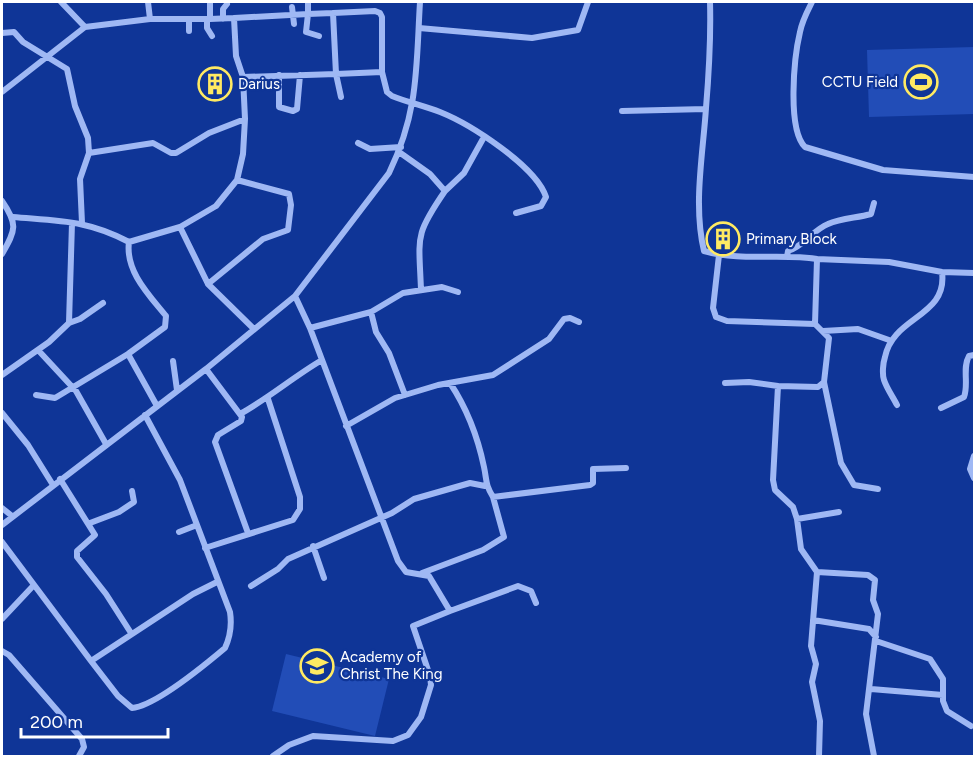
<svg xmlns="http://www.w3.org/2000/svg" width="976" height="758" font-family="Figtree,sans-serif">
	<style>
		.green { fill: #224db7 }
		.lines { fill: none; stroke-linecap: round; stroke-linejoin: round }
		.minor { stroke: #9fb8f4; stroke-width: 6 }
		.labels { text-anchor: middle; stroke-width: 4.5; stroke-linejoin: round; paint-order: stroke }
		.poi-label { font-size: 15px; fill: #fff; stroke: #0f3597; text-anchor: start }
	</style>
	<rect width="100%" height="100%" fill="#0f3597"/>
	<path class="green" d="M974,47V114L869,117L867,50Z
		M286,654L389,679L375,736L272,711Z"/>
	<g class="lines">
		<path class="minor" d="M61,2L85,27L150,19H210V2
			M148,2L150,19
			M710,2C711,37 709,72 706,108C703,154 693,205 704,251C742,262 780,253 817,259L815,324L829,338L824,382L841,463L854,485L878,489
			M812,2C807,12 802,21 800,32C794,57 787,129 805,147L883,170L974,177
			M292,7L294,24
			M333,13L375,11L380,13L382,17V72L336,74L341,97
			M234,18L308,14V2
			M189,19V31
			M207,19V28L212,36
			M223,19V9L227,4
			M419,28L532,38L578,30L588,2
			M2,33L14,32L23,42L67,69L75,106L88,138L89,153
			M382,72L387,92L392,96C407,102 424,106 440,112C470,124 536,166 546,197L541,206L516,213
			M279,75V107L293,111L297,109L300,75
			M243,77L336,74L333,13L308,14L306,32L319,36
			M2,92L85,27
			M622,111L706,109
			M358,143L370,149L401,147
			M399,152L430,174L445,191C414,236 419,236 421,290
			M445,191L464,173L484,137
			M2,201C18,224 16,230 2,254
			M13,217C59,221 88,220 129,242L180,227L208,284L254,329
			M82,223L80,179L89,153L153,143L171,153H176L209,133L245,119
			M180,227L216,206L237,180L243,154L245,119L243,77L236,56L234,18L210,19
			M719,255L713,308L716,317L727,321L815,324
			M787,257L788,251C804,246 813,230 828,224C841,218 857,218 871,214L874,203
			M817,259L889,262L942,272L974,273
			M208,284L263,239L288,230L291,205L289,194L237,180
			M371,312L376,332L389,353L405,395
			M69,323L80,319L103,303
			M310,328L371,312L403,293L442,287L458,292
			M823,331L858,329L889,340
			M38,350L76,391L106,444
			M128,354L157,406
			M173,361L177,390
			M206,369L242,417L241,421L218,435L215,442L248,533
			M2,375L49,342L69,323L72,223
			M450,383C466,407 478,438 484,467C487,481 485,484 493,497L590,485L593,483V469L626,468
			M725,383L749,382L778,386
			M36,395L55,398L128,354L165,327L166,316C149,295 125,271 129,242
			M897,405C893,397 887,389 884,380C882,374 883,363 885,357C893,316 948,317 942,272
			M941,408L964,397C969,384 962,368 969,356L974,355
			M2,413L28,445L53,485
			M240,414C269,398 293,377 322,360
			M145,415L180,480L230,612C232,625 231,635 225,648C206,664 155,706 132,708L118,696L91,661L193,594L217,582
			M346,426L395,398L438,385L493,375L549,339L564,319L570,318L579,322
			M974,456L970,469L974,478
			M60,479L95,535L77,551V557L106,594L131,633
			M2,508L12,516
			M797,519L839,512
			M90,523L119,512L134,502L132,491
			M2,525L206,369L295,296L389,173C419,111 416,67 420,2
			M179,532L197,525
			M2,542L91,661
			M313,546L324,578
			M205,548L293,520L300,509V497L268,399
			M817,572L868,575L875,580L873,600L878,614L866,714L874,756
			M422,573L483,550L504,537L493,497
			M251,586L278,569L288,559L392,513L414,499L470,483L485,486
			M450,611L518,586L531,591L536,603
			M2,619L33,586
			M813,620L869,629L876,637
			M876,641L930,659L943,679V701L947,711L971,726
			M2,651L9,655L82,739L84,747L79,756
			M871,689L943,695
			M273,756L289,745L313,736L393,741L408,735L421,717L431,685L430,676L413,626L450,611L429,576L406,572L398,561L310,328L295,296
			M819,756L820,721L812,682L816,664L811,646L817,572L801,549L797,519L793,507L775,490L773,480L778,386L818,387L824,382"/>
	</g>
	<defs>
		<symbol id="stadium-ring" viewBox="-11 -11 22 22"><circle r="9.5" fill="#0f3597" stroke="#ffea62" stroke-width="1.5"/><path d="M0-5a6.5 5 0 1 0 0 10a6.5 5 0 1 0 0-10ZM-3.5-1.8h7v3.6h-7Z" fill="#ffea62"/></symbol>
		<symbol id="building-ring" viewBox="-11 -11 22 22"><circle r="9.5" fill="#0f3597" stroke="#ffea62" stroke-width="1.5"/><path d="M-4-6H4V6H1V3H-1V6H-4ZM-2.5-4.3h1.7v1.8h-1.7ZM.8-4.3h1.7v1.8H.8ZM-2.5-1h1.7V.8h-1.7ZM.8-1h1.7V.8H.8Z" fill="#ffea62"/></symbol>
		<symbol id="school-ring" viewBox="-11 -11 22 22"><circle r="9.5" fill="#0f3597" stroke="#ffea62" stroke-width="1.5"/><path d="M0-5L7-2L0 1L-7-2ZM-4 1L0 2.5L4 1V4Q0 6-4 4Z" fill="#ffea62"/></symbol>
	</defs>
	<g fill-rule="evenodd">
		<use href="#stadium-ring" x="902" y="63" width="38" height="38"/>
		<use href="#building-ring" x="196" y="65" width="38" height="38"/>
		<use href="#building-ring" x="704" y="220" width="38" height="38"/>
		<use href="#school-ring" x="298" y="647" width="38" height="38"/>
	</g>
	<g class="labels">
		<g class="poi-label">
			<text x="898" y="87" text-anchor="end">CCTU Field</text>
			<text x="238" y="89">Darius</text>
			<text x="746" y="244">Primary Block</text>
			<text x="340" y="662">Academy of<tspan x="340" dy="17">Christ The King</tspan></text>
		</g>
	</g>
	<rect width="976" height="758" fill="none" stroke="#ffffff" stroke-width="6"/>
	<path d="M21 728v9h147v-9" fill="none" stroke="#ffffff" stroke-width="3"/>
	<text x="30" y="728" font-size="18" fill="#ffffff" stroke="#0f3597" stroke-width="4.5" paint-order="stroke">200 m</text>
</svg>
